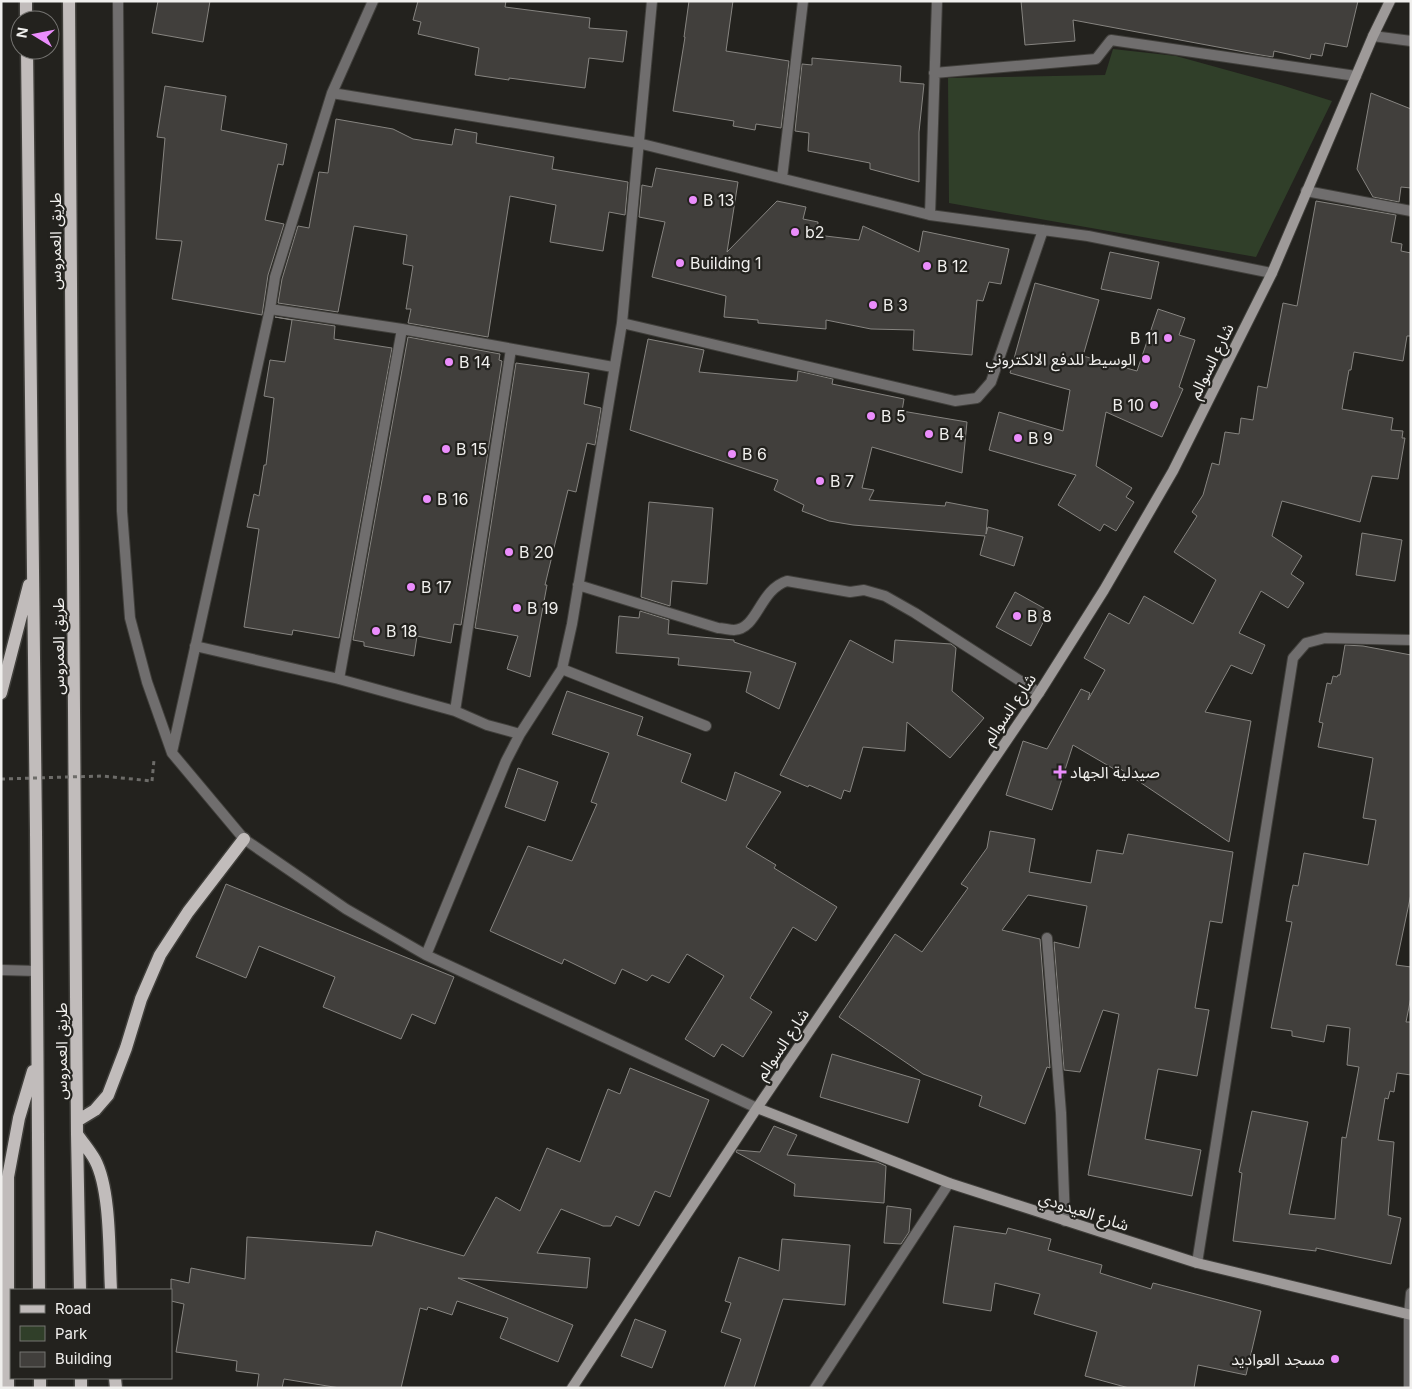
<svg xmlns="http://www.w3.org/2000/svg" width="1412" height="1389" font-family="Inter,'Noto Sans Arabic',sans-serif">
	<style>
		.green { fill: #303f29 }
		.building { fill: #413f3c; stroke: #868480 }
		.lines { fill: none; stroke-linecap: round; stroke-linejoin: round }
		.street-casing { stroke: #403f3b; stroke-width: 12 }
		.secondary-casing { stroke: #403f3b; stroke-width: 12 }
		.primary-casing { stroke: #403f3b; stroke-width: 15 }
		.path { stroke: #6d6c69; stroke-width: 3; stroke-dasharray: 4 4; stroke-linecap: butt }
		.street { stroke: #706e6e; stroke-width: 10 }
		.secondary { stroke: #9e9a99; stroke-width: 10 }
		.primary { stroke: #c1bcbb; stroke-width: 12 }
		.path-bridge { stroke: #6d6c69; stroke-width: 3; stroke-dasharray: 4 4; stroke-linecap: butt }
		.poi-dot { fill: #eb8dfc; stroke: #23221e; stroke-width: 2 }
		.labels { text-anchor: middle; stroke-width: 4.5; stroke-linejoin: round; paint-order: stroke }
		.poi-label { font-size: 16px; fill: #f0efed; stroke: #23221e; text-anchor: start }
		.street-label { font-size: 16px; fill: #f0efed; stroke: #23221e }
	</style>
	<rect width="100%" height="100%" fill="#23221e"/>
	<path class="green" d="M1113,49L1176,56L1281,85L1332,101L1256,257L949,203L948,78L1105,75Z"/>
	<path class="building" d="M158,1H210L203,42L152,33Z
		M418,1H506L505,7L590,18L589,28L627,31L623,62L589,58L585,88L509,78V80L475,75L479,48L418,34L421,22L413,20Z
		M689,1H733L726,51L789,61L781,128L756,124L755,130L733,126L734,121L673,111L685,37H684Z
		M1021,1H1358L1347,47L1325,43L1322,56L1311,54L1310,59L1274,51L1273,57L1255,54L1073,20L1075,41L1025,45Z
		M812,58L901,66L900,82L924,84L919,132V182L870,169V163L808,151L809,133L795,131L802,64L812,65Z
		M165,86L226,96L221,130L287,144L283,165L278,164L265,220L284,224L268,275L262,315L172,299L182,241L156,239L165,138L157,137Z
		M1371,93L1411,109V188L1401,187L1399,202L1373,197L1357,169Z
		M336,119L393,129L413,139L452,145L455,129L477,133L476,143L554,157L552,169L628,182L625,215L609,212L603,251L550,242L556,205L510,196L488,337L408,323L411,309H406L413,266L403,264L407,235L354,226L338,312L278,303L282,279L298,226L309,228L319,172L328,173Z
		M656,168L738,182L727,252L777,201L806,207L803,219L818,222L817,235L859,240L863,226L919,252L923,231L1009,249L1001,284L989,282L983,301L977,300L972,355L913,350L914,330L871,329L826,320V329L758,323V320L724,317L726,296L652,277L665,222L639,217L642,185L652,187Z
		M1316,201L1396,215L1391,242L1402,244L1401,251L1411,253V336H1407L1403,361L1354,352L1351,370H1349L1342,409L1393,418L1391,430L1403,431L1402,438H1405L1398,479L1372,476L1360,522L1282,501L1272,536L1302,556L1291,574L1304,583L1288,608L1261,591L1239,633L1265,645L1252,674L1231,665L1205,712L1251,721L1229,842L1116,766L1114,769L1073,745L1052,810L1006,795L1023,741L1047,749L1081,689L1090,693L1088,700L1105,670L1084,658L1109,613L1129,624L1144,596L1193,624L1216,580L1174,552L1197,516L1192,512L1203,495L1212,463L1219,465L1225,432L1239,434L1241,418L1253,420L1258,386L1267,388L1283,303L1297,306Z
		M1110,252L1159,262L1151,299L1101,289Z
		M1035,283L1099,300L1083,356L1137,371L1158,309L1185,318L1179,335L1195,340L1179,387L1183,389L1162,437L1106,412L1096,466L1132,488L1126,497L1134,502L1116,531L1104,524L1100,531L1058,505L1076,475L989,450L999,412L1063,431L1070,390L1010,373Z
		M275,317L335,326L334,339L392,348L339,638L293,630L292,635L244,627L259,529L247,527L254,494L259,496L264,465H266L274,398L264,396L270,360L285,362L292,320Z
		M408,337L500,354L499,360L502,361L461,625L454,624L451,643L417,636L414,656L364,646V642L353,640Z
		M648,339L704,350L699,372L797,381L798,371L833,379L832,384L904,399L902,411L967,422L962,473L872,447L862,488L874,490L869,500L945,506L946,502L988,510L986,534L988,527L1023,537L1014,566L980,555L985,536L853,525L829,521L802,511L804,505L774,490L778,480L630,430Z
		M516,363L589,373L584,404L601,408L595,445L587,443L576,492L568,490L545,585H547L530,677L507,669L518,636L475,628Z
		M649,502L713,508L707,584L672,581L670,606L641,597Z
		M1362,533L1402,540L1395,581L1356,575Z
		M1015,592L1049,611L1031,646L996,627Z
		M640,611L669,620L668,634L734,640V642L796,663L779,709L746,692L751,672L678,665L679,658L616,653L619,616L639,618Z
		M850,640L893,663L895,640L951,644L956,648L952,691L984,718L950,758L907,722L905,751L863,747L850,792L844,790L841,799L809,785L808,787L780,775Z
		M1345,645L1363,646L1411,655V894L1396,965L1411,967V997L1406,1022H1411V1075L1397,1073L1394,1092L1390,1091L1388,1099L1385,1098L1378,1140L1394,1142L1388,1215L1401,1218L1391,1264L1316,1248V1251L1233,1241L1242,1173L1239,1172L1252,1111L1308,1122L1289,1214L1335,1219L1342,1137L1346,1138L1359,1067L1347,1065L1350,1028L1327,1025L1324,1042L1292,1036V1031L1271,1028L1292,922L1286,921L1290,899L1293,885L1298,886L1304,853L1368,865L1376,820L1363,818L1373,758L1318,747L1323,723L1319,722L1327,683L1331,684L1333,676L1337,677L1338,675H1340Z
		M567,691L643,717L637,735L691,754L681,782L726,801L735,772L781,792L746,847L776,865L774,868L837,907L816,941L793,927L750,998L772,1012L743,1057L722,1044L714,1057L685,1039L724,976L687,954L669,983L652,975L647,981L622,969L615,984L564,959L562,964L490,931L528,846L572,861L597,804L591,802L609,753L552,734Z
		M518,768L558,782L545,821L505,807Z
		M990,831L1035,839L1029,872L1091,883L1097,850L1123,854L1128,834L1233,852L1222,923L1210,921L1195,1008L1209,1010L1197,1076L1158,1069L1145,1139L1201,1150L1192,1196L1088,1175L1119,1014L1103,1010L1080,1072L1064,1070L1054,942L1079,948L1087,906L1028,895L1002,930L1040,939L1050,1068L1047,1067L1025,1124L979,1106L982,1096L923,1074L839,1017L895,934L922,952L968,888L961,884L987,848Z
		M226,884L454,977L435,1024L412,1014L401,1039L323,1007L335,977L259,946L246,978L196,957Z
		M832,1054L920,1080L908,1123L820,1097Z
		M630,1068L709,1100L670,1197L655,1191L639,1226L616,1216L611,1226H603L561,1209L537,1253L590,1258L587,1288L458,1278L573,1325L558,1362L500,1338L508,1318L457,1301L452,1315L428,1307L427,1310L420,1308L401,1388H340L284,1379L282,1388H257L259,1374L236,1371L237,1361L176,1352L184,1304L171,1301V1279L189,1283L191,1268L245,1279L247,1237L372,1246L376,1231L464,1256L496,1197L520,1211L547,1148L580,1162L608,1089L620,1094Z
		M774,1126L797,1135L787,1155L877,1162L886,1166L884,1203L794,1196L795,1184L736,1152L737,1150L760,1152Z
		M887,1206L911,1209L909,1232L901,1244L884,1243Z
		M954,1226L1006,1234L1008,1228L1051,1239L1048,1250L1102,1265L1100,1273L1151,1289L1153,1283L1261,1311L1246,1375L1198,1365L1194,1388H1129L1085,1376L1097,1332L1034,1314L1040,1294L995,1283L991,1311L943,1303Z
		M782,1239L850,1245L845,1305L783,1299L754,1388H724L741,1339L721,1332L731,1303L725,1301L739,1257L779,1271Z
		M635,1319L666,1331L652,1368L621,1356Z"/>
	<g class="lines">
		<defs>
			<path id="street" d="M118,1L122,511L130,618L147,682L172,753L244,839L346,909L426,955L757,1108
				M1373,36L1411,41
				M934,73L1096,59L1111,40L1356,76
				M332,93L638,143L930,215L1088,236L1272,273
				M782,178L803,1
				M1306,191L1411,211
				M930,215L937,1
				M270,309L402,329L613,367
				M622,323L955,401L977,398L991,382L1043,230
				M578,585L718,628C723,628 729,630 734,630C758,629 759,590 787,581L850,592L864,590L885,596L915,613L1039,693
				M195,646L339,679L455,711L487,725L520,734
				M562,669L706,726
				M339,679L402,329
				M455,711L511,349
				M172,752L270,309L275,277L332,93L373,1
				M1047,938L1061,1113L1065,1221
				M426,955L506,761L520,734L562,669L572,624L622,323L652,1
				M1,970L37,971
				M1197,1263L1293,658L1306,643L1325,638L1411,640
				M815,1388L949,1183
				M1409,1388V1314L1411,1293"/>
			<path id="secondary" d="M757,1108L949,1183L1197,1263L1411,1315
				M572,1388L757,1108L1039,693L1104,590L1173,471L1272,273L1373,36L1390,1"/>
			<path id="primary" d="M26,1V20
				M69,1L77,1134L80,1290
				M27,50L36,831L39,1290
				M1,693L29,585
				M77,1121L95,1110L108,1095L126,1048L141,999L160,955L188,912L244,839
				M77,1134C83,1143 90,1151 95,1160C111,1190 109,1255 111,1290
				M40,1378V1388
				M81,1378V1388
				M115,1378L116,1388
				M8,1388V1177L19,1118L33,1071"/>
		</defs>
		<use href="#street" class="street-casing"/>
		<use href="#secondary" class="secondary-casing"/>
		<use href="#primary" class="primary-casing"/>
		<path class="path" d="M152,781L154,760"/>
		<use href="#street" class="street"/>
		<use href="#secondary" class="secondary"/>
		<use href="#primary" class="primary"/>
		<path class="path-bridge" d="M1,779L102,776L152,781"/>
	</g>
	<g class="poi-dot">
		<circle cx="693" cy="200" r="5"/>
		<circle cx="795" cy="232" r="5"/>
		<circle cx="680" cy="263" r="5"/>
		<circle cx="927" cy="266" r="5"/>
		<circle cx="873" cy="305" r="5"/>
		<circle cx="1168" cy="338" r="5"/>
		<circle cx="1146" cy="359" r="5"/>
		<circle cx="449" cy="362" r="5"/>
		<circle cx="1154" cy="405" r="5"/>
		<circle cx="871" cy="416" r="5"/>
		<circle cx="929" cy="434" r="5"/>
		<circle cx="1018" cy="438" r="5"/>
		<circle cx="446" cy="449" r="5"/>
		<circle cx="732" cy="454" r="5"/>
		<circle cx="820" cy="481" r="5"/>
		<circle cx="427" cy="499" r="5"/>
		<circle cx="509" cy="552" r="5"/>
		<circle cx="411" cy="587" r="5"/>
		<circle cx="517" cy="608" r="5"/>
		<circle cx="1017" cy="616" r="5"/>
		<circle cx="376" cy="631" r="5"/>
		<path d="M1057.5 764.5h5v5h5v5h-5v5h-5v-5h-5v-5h5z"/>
		<circle cx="1335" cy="1359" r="5"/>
	</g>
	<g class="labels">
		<g class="poi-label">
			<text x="703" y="206">B 13</text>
			<text x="805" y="238">b2</text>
			<text x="690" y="269">Building 1</text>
			<text x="937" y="272">B 12</text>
			<text x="883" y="311">B 3</text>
			<text x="1158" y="344" text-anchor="end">B 11</text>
			<text x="1136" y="365" text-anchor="end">الوسيط للدفع الالكتروني</text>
			<text x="459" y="368">B 14</text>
			<text x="1144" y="411" text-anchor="end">B 10</text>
			<text x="881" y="422">B 5</text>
			<text x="939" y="440">B 4</text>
			<text x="1028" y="444">B 9</text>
			<text x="456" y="455">B 15</text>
			<text x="742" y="460">B 6</text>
			<text x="830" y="487">B 7</text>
			<text x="437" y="505">B 16</text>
			<text x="519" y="558">B 20</text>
			<text x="421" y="593">B 17</text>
			<text x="527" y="614">B 19</text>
			<text x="1027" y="622">B 8</text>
			<text x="386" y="637">B 18</text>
			<text x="1070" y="778">صيدلية الجهاد</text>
			<text x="1325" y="1365" text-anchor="end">مسجد العواديد</text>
		</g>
		<g class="street-label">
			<text transform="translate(55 241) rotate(-90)" y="6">طريق العمروس</text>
			<text transform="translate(1211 361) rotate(-64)" y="6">شارع السوالم</text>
			<text transform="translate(58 646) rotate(-90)" y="6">طريق العمروس</text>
			<text transform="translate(1009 709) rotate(-56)" y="6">شارع السوالم</text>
			<text transform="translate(782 1044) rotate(-56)" y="6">شارع السوالم</text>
			<text transform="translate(61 1051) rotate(-90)" y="6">طريق العمروس</text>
			<text transform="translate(1084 1211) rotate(18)" y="6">شارع العيدودي</text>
		</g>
	</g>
	<rect width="1412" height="1389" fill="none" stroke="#f0efed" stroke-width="5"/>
	<rect x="10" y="1289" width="162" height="90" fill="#23221e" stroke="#757471"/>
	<rect x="20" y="1305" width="25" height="8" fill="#c1bcbb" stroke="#757471"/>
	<text x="55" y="1314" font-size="15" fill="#f0efed">Road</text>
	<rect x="20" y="1326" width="25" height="15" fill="#303f29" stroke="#757471"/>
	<text x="55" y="1339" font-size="15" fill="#f0efed">Park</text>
	<rect x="20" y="1352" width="25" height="15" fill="#413f3c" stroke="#757471"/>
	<text x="55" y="1364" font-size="15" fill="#f0efed">Building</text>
	<g transform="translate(35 35) rotate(280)"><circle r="24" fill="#23221e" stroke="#757471"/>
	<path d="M0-4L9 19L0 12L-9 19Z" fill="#eb8dfc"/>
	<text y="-8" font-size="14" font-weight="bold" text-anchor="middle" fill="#f0efed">N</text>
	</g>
</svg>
